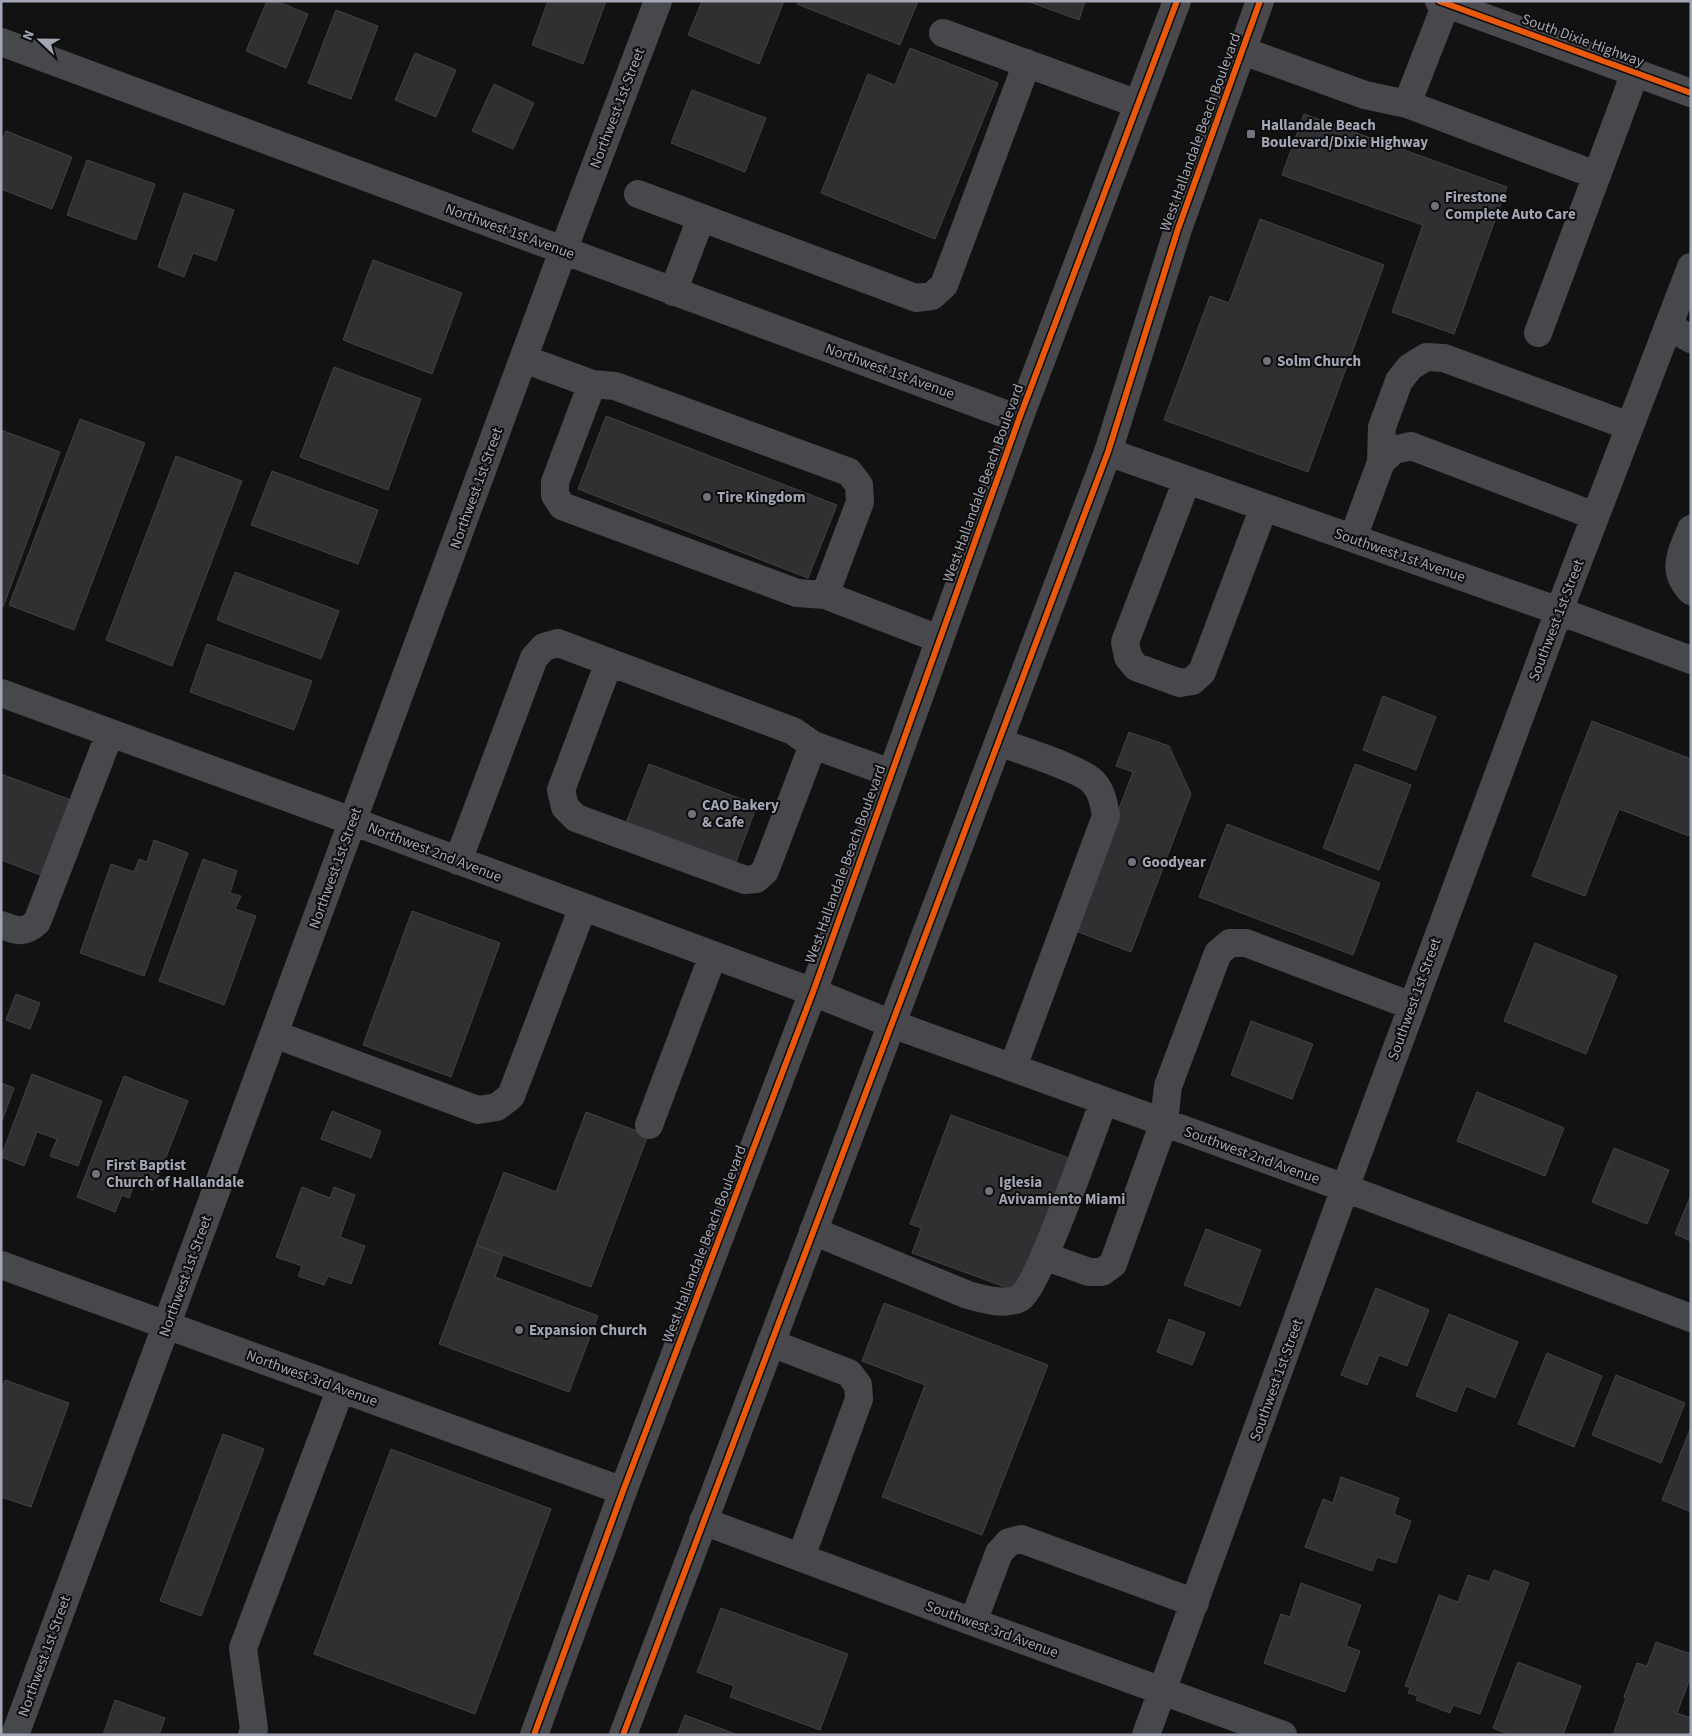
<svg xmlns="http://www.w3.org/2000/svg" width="1692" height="1736" font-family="'Source Sans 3',sans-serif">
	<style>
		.building { fill: #303032; stroke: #424246 }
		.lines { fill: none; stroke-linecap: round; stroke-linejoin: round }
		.minor { stroke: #47484b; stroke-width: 28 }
		.major { stroke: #49494d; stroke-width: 28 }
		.cycleway-casing { stroke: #0d0d0e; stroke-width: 9 }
		.cycleway { stroke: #e8590c; stroke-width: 6 }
		.poi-dot { fill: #70727c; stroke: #0d0d0e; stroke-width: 2 }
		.labels { text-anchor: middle; stroke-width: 4; stroke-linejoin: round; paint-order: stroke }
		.street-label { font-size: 15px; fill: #a3a6b4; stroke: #0d0d0e }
		.poi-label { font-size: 15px; font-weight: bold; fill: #a3a6b4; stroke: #0d0d0e; text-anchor: start }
	</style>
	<rect width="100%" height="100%" fill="#121213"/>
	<path class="building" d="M267,1H276L308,14L286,68L246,51Z
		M548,1H606L583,64L532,45Z
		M702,1H784L759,64L688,35Z
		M798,1H918L900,45L797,4Z
		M1027,1H1085L1079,20Z
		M336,10L378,26L351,99L308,83Z
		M910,48L998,83L935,239L821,193L868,74L895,85Z
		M415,53L456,70L436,117L395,100Z
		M494,84L534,103L513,149L472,131Z
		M692,90L766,118L745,172L671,143Z
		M1304,114L1507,187L1454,334L1392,312L1423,225L1282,175Z
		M6,131L72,157L52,209L1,189V143Z
		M87,160L155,184L136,240L67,215Z
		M184,193L234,210L216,261L193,253L184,277L158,267Z
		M1260,219L1384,265L1308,472L1164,420L1210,296L1229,303Z
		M373,260L462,293L432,374L343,340Z
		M334,367L421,399L388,490L300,457Z
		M606,416L837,505L808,578L578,489Z
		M80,419L145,443L74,630L9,605Z
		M1,430L60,452L3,607L1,606Z
		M176,456L242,481L172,666L106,640Z
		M272,471L378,510L358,564L251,525Z
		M235,572L339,611L321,659L217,620Z
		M207,644L312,681L294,730L190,692Z
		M1383,696L1436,717L1416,770L1363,750Z
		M1592,721L1691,759V832L1689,836L1619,809L1585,896L1532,876Z
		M1129,732L1169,746L1191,794L1131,952L1073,930L1133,772L1116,766Z
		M649,764L757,805L735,864L626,823Z
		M1355,764L1411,785L1379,870L1323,848Z
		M1,774L71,800L43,876L1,860Z
		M1227,824L1380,883L1353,955L1199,897Z
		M154,840L188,853L144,976L80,953L111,864L134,872L139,859L147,862Z
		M203,859L237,871L230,893L241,896L235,909L256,916L224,1005L159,981Z
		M412,911L500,943L451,1077L363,1045Z
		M1535,943L1617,976L1586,1054L1504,1021Z
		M16,994L40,1003L30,1029L6,1020Z
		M1251,1021L1313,1044L1292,1099L1231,1075Z
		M32,1074L102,1101L78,1166L50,1156L57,1139L37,1132L24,1166L1,1157Z
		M124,1076L188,1101L153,1190L135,1183L129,1198L122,1195L115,1212L77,1197Z
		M1,1083L14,1088L1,1124Z
		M1477,1092L1564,1128L1545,1176L1457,1141Z
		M332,1111L381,1131L371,1158L321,1139Z
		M586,1112L648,1135L591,1287L476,1245L504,1172L556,1192Z
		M951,1115L1069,1158L1019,1292L912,1253L921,1228L910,1224Z
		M1614,1148L1669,1170L1647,1224L1592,1202Z
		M302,1187L330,1198L334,1187L355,1195L340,1237L365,1246L351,1284L328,1276L324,1285L298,1276L302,1266L276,1257Z
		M1691,1195V1241L1675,1234Z
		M1206,1229L1261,1250L1240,1306L1184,1285Z
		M476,1245L503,1255L495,1277L598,1316L569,1392L439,1344Z
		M1376,1288L1429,1310L1407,1366L1379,1355L1367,1385L1341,1375Z
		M884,1303L1048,1365L982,1535L882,1497L925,1385L862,1361Z
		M1449,1314L1518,1342L1495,1398L1466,1386L1456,1412L1416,1396Z
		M1169,1319L1205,1333L1192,1365L1157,1352Z
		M1547,1353L1602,1376L1574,1447L1518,1424Z
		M1616,1375L1685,1403L1661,1463L1592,1435Z
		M5,1380L69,1403L31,1507L1,1497V1391Z
		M1691,1427V1512L1662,1500Z
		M223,1434L264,1449L201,1616L160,1601Z
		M391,1449L551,1509L475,1714L314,1654Z
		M1341,1477L1399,1498L1394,1514L1411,1521L1396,1563L1377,1557L1372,1571L1305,1547L1323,1499L1333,1503Z
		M1494,1570L1529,1583L1480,1714L1453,1705L1450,1713L1416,1700L1418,1696L1408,1693L1410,1688L1405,1686L1439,1595L1458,1602L1468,1575L1489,1582Z
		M1301,1583L1361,1605L1346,1646L1360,1651L1345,1692L1264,1663L1281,1614L1290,1617Z
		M721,1608L848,1654L820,1730L730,1697L734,1686L697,1672Z
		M1656,1642L1691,1654V1676L1677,1713L1691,1718V1735H1613L1626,1698L1624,1697L1637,1663L1647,1666Z
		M1518,1662L1581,1686L1563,1735H1510L1493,1728Z
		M115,1700L165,1718L159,1735H103Z
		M685,1715L738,1735H677Z"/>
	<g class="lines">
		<path class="minor" d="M943,33L1138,104
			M1,42L1019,419
			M1243,51L1365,95L1407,104L1596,175
			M1407,104L1446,4
			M638,194L916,298L932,296L944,285L1027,63
			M673,292L701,218
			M1668,326L1691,339
			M1538,333L1635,73
			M524,359L592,384L615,386L849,472L859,485L860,502L825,595L939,639
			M592,384L555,482V495L562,506L797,593L825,595
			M1108,452L1559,611L1691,660
			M1381,462L1382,427L1399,381L1410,367L1426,357L1444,358L1629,426
			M1187,480L1125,642L1128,657L1136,667L1180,683L1192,681L1202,672L1264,507
			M1691,529C1682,553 1670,569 1691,591
			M1353,538L1381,462L1394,450L1411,446L1595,516
			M609,662L561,790L565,807L576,818L745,880L756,879L765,871L813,745
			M1,693L352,821L813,992L892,1024L1345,1188L1691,1318
			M999,742C1019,750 1083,769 1094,783C1102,792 1104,804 1106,816L1013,1067
			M458,861L534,658L544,647L558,643L793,731L813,745L891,773
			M1,925C17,931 24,934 37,922L110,733
			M274,1034L478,1110L497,1107L511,1096L583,907
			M649,1125L713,955
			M813,1231L968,1295C982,1299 1006,1306 1020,1298C1039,1286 1092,1131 1104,1101
			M1044,1256L1089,1272H1102L1113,1264L1164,1122L1168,1086L1218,953L1230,943H1246L1412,1006
			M1,1265L623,1491
			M771,1343L849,1373L858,1385L859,1399L801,1557
			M703,1521L973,1622L1283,1735
			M973,1622L999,1553L1009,1542L1021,1539L1195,1603
			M15,1735L563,251L658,1
			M252,1735L254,1729L243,1648L341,1388
			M1146,1735L1345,1188L1559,611L1691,267"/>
		<path class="major" d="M1439,1L1691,93
			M534,1735L623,1491L813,992L1019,419L1177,1
			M623,1735L1108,452L1178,229L1260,1"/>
		<defs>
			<path id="cycleway" d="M1439,1L1691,93
				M534,1735L623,1491L813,992L1019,419L1177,1
				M623,1735L1108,452L1178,229L1260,1"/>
		</defs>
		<use href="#cycleway" class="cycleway-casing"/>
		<use href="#cycleway" class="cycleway"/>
	</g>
	<g class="poi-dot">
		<rect x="1246" y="129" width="10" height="10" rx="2.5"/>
		<circle cx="1435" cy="206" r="5"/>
		<circle cx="1267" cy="361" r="5"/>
		<circle cx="707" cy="497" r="5"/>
		<circle cx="692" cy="814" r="5"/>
		<circle cx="1132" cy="862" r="5"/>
		<circle cx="96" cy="1174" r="5"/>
		<circle cx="989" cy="1191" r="5"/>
		<circle cx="519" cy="1330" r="5"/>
	</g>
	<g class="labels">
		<g class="street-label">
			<text transform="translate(1583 40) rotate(20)" y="5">South Dixie Highway</text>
			<text transform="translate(617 108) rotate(-69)" y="5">Northwest 1st Street</text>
			<text transform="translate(1200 132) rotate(-70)" y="5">West Hallandale Beach Boulevard</text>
			<text transform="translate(510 231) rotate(20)" y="5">Northwest 1st Avenue</text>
			<text transform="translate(890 371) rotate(20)" y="5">Northwest 1st Avenue</text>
			<text transform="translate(983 483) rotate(-70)" y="5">West Hallandale Beach Boulevard</text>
			<text transform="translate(476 488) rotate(-70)" y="5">Northwest 1st Street</text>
			<text transform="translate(1400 555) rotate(19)" y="5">Southwest 1st Avenue</text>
			<text transform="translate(1556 620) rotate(-69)" y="5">Southwest 1st Street</text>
			<text transform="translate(435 852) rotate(21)" y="5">Northwest 2nd Avenue</text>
			<text transform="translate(845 864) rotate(-70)" y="5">West Hallandale Beach Boulevard</text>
			<text transform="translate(335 868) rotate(-70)" y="5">Northwest 1st Street</text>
			<text transform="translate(1414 999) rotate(-70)" y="5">Southwest 1st Street</text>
			<text transform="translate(1252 1155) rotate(20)" y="5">Southwest 2nd Avenue</text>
			<text transform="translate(704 1244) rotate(-69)" y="5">West Hallandale Beach Boulevard</text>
			<text transform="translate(185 1276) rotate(-70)" y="5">Northwest 1st Street</text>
			<text transform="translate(312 1378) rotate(20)" y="5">Northwest 3rd Avenue</text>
			<text transform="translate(1276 1380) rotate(-70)" y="5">Southwest 1st Street</text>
			<text transform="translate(992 1629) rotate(20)" y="5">Southwest 3rd Avenue</text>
			<text transform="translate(44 1656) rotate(-70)" y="5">Northwest 1st Street</text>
		</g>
		<g class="poi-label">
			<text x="1261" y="130">Hallandale Beach<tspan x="1261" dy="17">Boulevard/Dixie Highway</tspan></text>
			<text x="1445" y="202">Firestone<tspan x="1445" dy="17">Complete Auto Care</tspan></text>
			<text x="1277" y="366">Solm Church</text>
			<text x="717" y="502">Tire Kingdom</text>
			<text x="702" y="810">CAO Bakery<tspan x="702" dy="17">&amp; Cafe</tspan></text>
			<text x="1142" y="867">Goodyear</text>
			<text x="106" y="1170">First Baptist<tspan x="106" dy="17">Church of Hallandale</tspan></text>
			<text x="999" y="1187">Iglesia<tspan x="999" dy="17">Avivamiento Miami</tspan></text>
			<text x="529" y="1335">Expansion Church</text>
		</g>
	</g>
	<rect width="1692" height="1736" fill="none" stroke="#a3a6b4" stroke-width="5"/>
	<g transform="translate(40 40) rotate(292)" stroke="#0d0d0e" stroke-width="4" paint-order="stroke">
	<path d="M0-4L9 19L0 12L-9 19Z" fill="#a3a6b4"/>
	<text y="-8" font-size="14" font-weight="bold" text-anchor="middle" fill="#a3a6b4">N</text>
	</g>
</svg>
